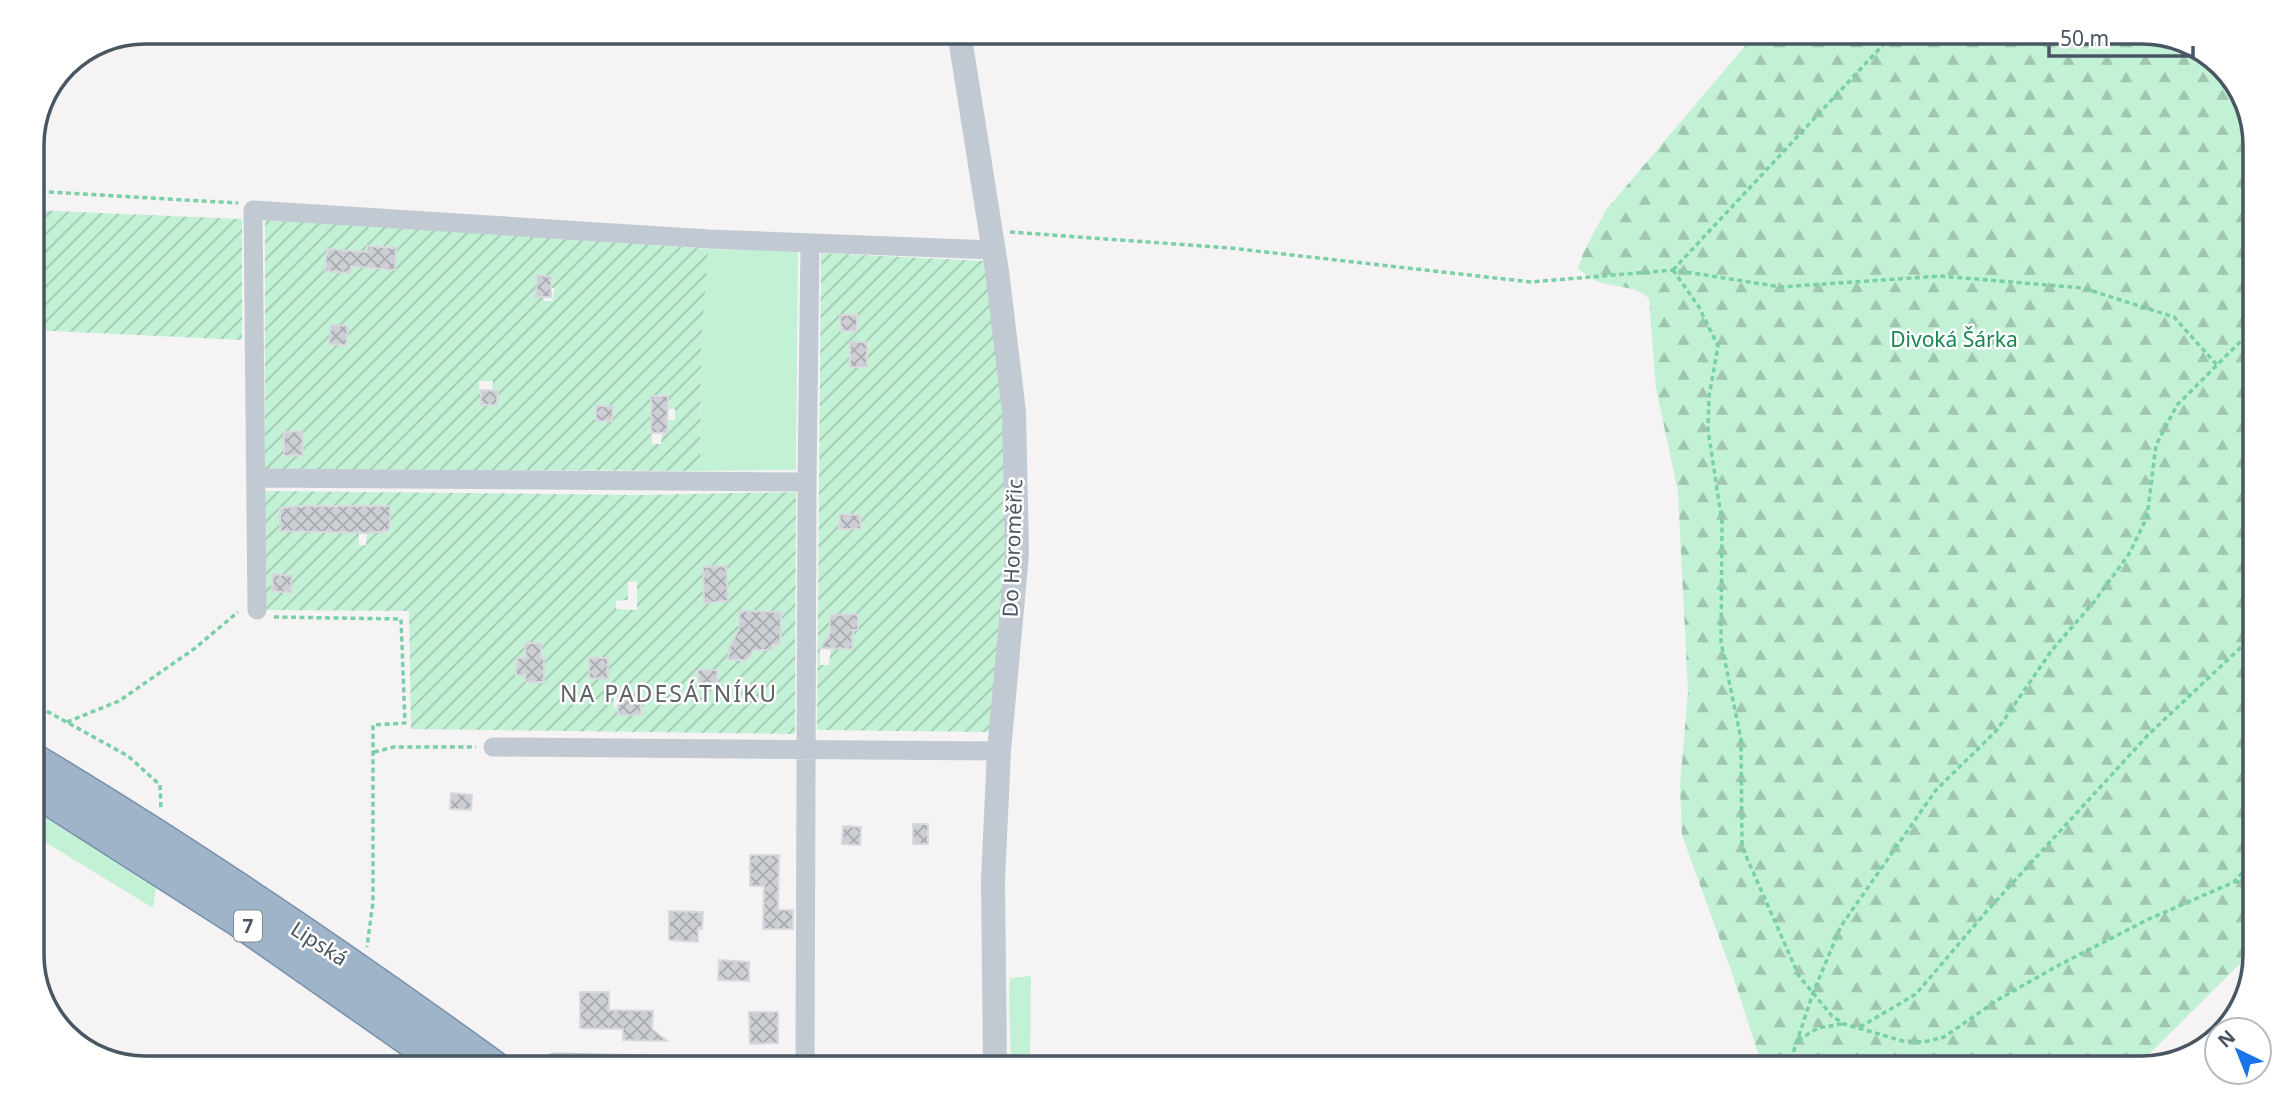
<svg xmlns="http://www.w3.org/2000/svg" width="2287" height="1100" font-family="'Noto Sans',sans-serif">
	<style>
		.grass { fill: #c3f1d5 }
		.forest { fill: url(#forest-firs) }
		.garden { fill: url(#garden-furrows); fill-rule: evenodd }
		.building { fill: url(#building-cross-hatch); stroke: #d7d9de; stroke-width: 2 }
		.lines { fill: none; stroke-linecap: round; stroke-linejoin: round }
		.trunk-casing { stroke: #7690ad; stroke-width: 35 }
		.path { stroke: #7ad0a6; stroke-width: 3.5; stroke-dasharray: 5 3.5; stroke-linecap: butt }
		.minor { stroke: #c1cad2; stroke-width: 19 }
		.tertiary { stroke: #c1cad2; stroke-width: 24 }
		.trunk { stroke: #9fb4c9; stroke-width: 32 }
		.labels { text-anchor: middle; stroke-width: 5; stroke-linejoin: round; paint-order: stroke }
		.shield { fill: #fff; stroke: #808990; stroke-width: 2 }
		.shield-label { font-size: 19px; font-weight: bold; fill: #4a5661 }
		.park-label { font-size: 21px; fill: #17864f; stroke: #fff }
		.street-label { font-size: 21px; fill: #4a5661; stroke: #fff }
		.neighbourhood-label { font-size: 23px; letter-spacing: 2px; fill: #5f6368; stroke: #fff }
		.rim { fill: none; stroke: #4a5661; stroke-width: 3.5 }
	</style>
	<defs>
		<pattern id="forest-firs" width="22" height="20" patternUnits="userSpaceOnUse" patternTransform="scale(1.75)"><rect width="22" height="20" fill="#c3f1d5"/><path d="M5 1l3.5 6h-7zM16 11l3.5 6h-7z" fill="#a0c6b0"/></pattern>
		<pattern id="garden-furrows" width="10" height="10" patternUnits="userSpaceOnUse" patternTransform="scale(1.75)"><rect width="10" height="10" fill="#c3f1d5"/><path d="M-1 1l2-2M0 10L10 0M9 11l2-2" fill="none" stroke="#a0c6b0"/></pattern>
		<pattern id="building-cross-hatch" width="8" height="8" patternUnits="userSpaceOnUse" patternTransform="scale(1.75)"><rect width="8" height="8" fill="#cdcfd5"/><path d="M0 0l8 8M0 8l8-8" fill="none" stroke="#a8abb0"/></pattern>
	</defs>
	<rect width="100%" height="100%" fill="#f5f3f3"/>
	<path class="grass" d="M708,249L798,251L796,470L700,471L701,352Z
		M32,809L156,887L153,908L32,834Z
		M1031,976L1030,1068H1011L1009,996L1010,978Z"/>
	<path class="forest" d="M1757,32H2142L2192,43L2236,82L2255,138V949L2135,1068H1763L1732,973L1682,835L1680,786L1688,692L1678,492L1656,388L1649,299C1637,285 1615,288 1599,282C1592,279 1584,273 1578,269L1583,253L1606,210Z"/>
	<path class="garden" d="M32,210L242,219V340L32,330Z
		M265,220L535,236L708,249L701,352L700,471L265,469ZM327,249L345,250V257L351,258L350,273L325,271ZM537,276L551,277V288H555L552,301H544V297L536,296ZM331,325L348,327L346,345L329,344ZM479,381H493L492,391H498L497,405H481ZM667,396L668,409H675V420H667V432L662,433L661,444H652L651,397ZM284,432H302L303,455L284,456Z
		M821,253L985,261L1004,415L1006,559L989,732L817,730ZM828,637L852,638L851,649H831L829,665H820V650Z
		M264,491L640,495L796,492L795,734L411,729L409,611L265,610ZM304,506L331,532H305ZM390,506L367,526L366,545L359,546V524L352,506ZM726,566L704,602L703,567ZM273,574L292,576L291,592L272,591ZM637,581V610L616,609V601L628,600V582ZM740,611L781,612L780,645H772V650H754L746,660L728,659L729,648L739,629ZM526,643L541,657H544V682H526L525,675H517V658H526ZM641,693L640,715H619L618,708L614,707V694Z"/>
	<path class="building" d="M367,246L396,248L395,270L351,266L350,273L325,271L327,249L367,252Z
		M537,275L551,277V297H536Z
		M840,315H857V331H841Z
		M331,325L348,326L346,345L329,344Z
		M850,342H867V367H850Z
		M481,390L498,391L497,405H481Z
		M651,396H668L667,433H651Z
		M596,406H613L612,421H596Z
		M302,431L303,455L284,456V432Z
		M304,506H390V526L388,531L366,533L280,531V508Z
		M840,514L860,515L861,529H839Z
		M726,566L728,601L704,603L703,567Z
		M273,574L292,576L291,593L272,591Z
		M740,611L781,612L780,645H772V650H754L746,660H728L729,648L739,629Z
		M858,614V630H853L852,649L821,648L830,633V615Z
		M525,643H541V657H544V682H526L525,675H516L517,658H526Z
		M589,658H608V679L589,678Z
		M698,670H717V685H699Z
		M618,693H641V715H618Z
		M451,793L472,795L471,810L450,809Z
		M913,824H928V844H913Z
		M843,826L861,827L860,845L842,844Z
		M750,855H779L778,910H793V929H763L764,886H750Z
		M669,911L703,912L702,929L698,928V942L669,940Z
		M719,960L749,962V981L718,980Z
		M580,992H609V1010L653,1011L652,1029L667,1041L623,1040V1029L580,1028Z
		M749,1012H778V1043L750,1044Z"/>
	<g class="lines">
		<defs>
			<path id="trunk" d="M32,759C191,854 345,959 495,1068
				M32,788L237,919L450,1068"/>
		</defs>
		<use href="#trunk" class="trunk-casing"/>
		<path class="path" d="M32,191L238,203
			M1010,232L1230,248L1531,282L1673,270L1781,287L1940,276L2083,288L2174,317L2217,365
			M1673,270L1699,307L1718,346L1709,397L1708,430L1722,522L1721,642L1741,739L1742,847L1799,976L1832,1016L1844,1024L1903,1041L1924,1042L1944,1037L1999,999L2061,964L2149,919L2234,882L2255,858
			M1673,270L1895,32
			M274,617L401,619L405,723L373,725V902L367,947
			M32,703L128,756L160,785L161,809
			M67,722L119,701L194,649L238,612
			M374,752L394,747H476
			M2234,882L2255,881
			M1860,1027L1916,994L1986,912L2148,735L2255,634
			M1798,1040L1818,1028L1842,1024
			M519,1065L538,1063
			M1788,1068L1813,993L1841,926L1936,790L1997,730L2052,650L2094,602L2129,554L2147,517L2156,445L2177,405L2255,327"/>
		<path class="minor" d="M258,478L807,482
			M257,610L253,210L709,239L993,250
			M493,747L999,751
			M554,1062L805,1067L995,1066
			M805,1068L807,482L810,244"/>
		<path class="tertiary" d="M959,32L997,271L1014,412L1017,554L999,751L993,880L995,1068"/>
		<use href="#trunk" class="trunk"/>
	</g>
	<g class="labels">
		<rect class="shield" x="234" y="910.5" width="28" height="31" rx="5"/>
		<g class="shield-label">
			<text x="248" y="933">7</text>
		</g>
		<g class="park-label">
			<text x="1954" y="347">Divoká Šárka</text>
		</g>
		<g class="street-label">
			<text transform="translate(1013 548) rotate(-88)" y="7">Do Horoměřic</text>
			<text transform="translate(319 944) rotate(33)" y="7">Lipská</text>
		</g>
		<g class="neighbourhood-label">
			<text x="669" y="702">NA PADESÁTNÍKU</text>
		</g>
	</g>
	<path d="M0 0H2287V1100H0ZM145 44H2142A101 101 0 0 1 2243 145V955A101 101 0 0 1 2142 1056H145A101 101 0 0 1 44 955V145A101 101 0 0 1 145 44Z" fill="#fff" fill-rule="evenodd"/>
	<path class="rim" d="M145 44H2142A101 101 0 0 1 2243 145V955A101 101 0 0 1 2142 1056H145A101 101 0 0 1 44 955V145A101 101 0 0 1 145 44Z"/>
	<g transform="translate(2238 1051) rotate(317)"><circle r="33" fill="#ffffff" stroke="#b7bbc0" stroke-width="2"/>
	<path d="M0-5L12 26L0 18L-12 26Z" fill="#1a73e8"/>
	<text y="-10" font-size="19" font-weight="bold" text-anchor="middle" fill="#4a5661">N</text>
	</g>
	<path d="M2049 46v10h144v-10" fill="none" stroke="#4a5661" stroke-width="3.5"/>
	<text x="2060" y="46" font-size="21" fill="#4a5661" stroke="#ffffff" stroke-width="5" paint-order="stroke">50 m</text>
</svg>
